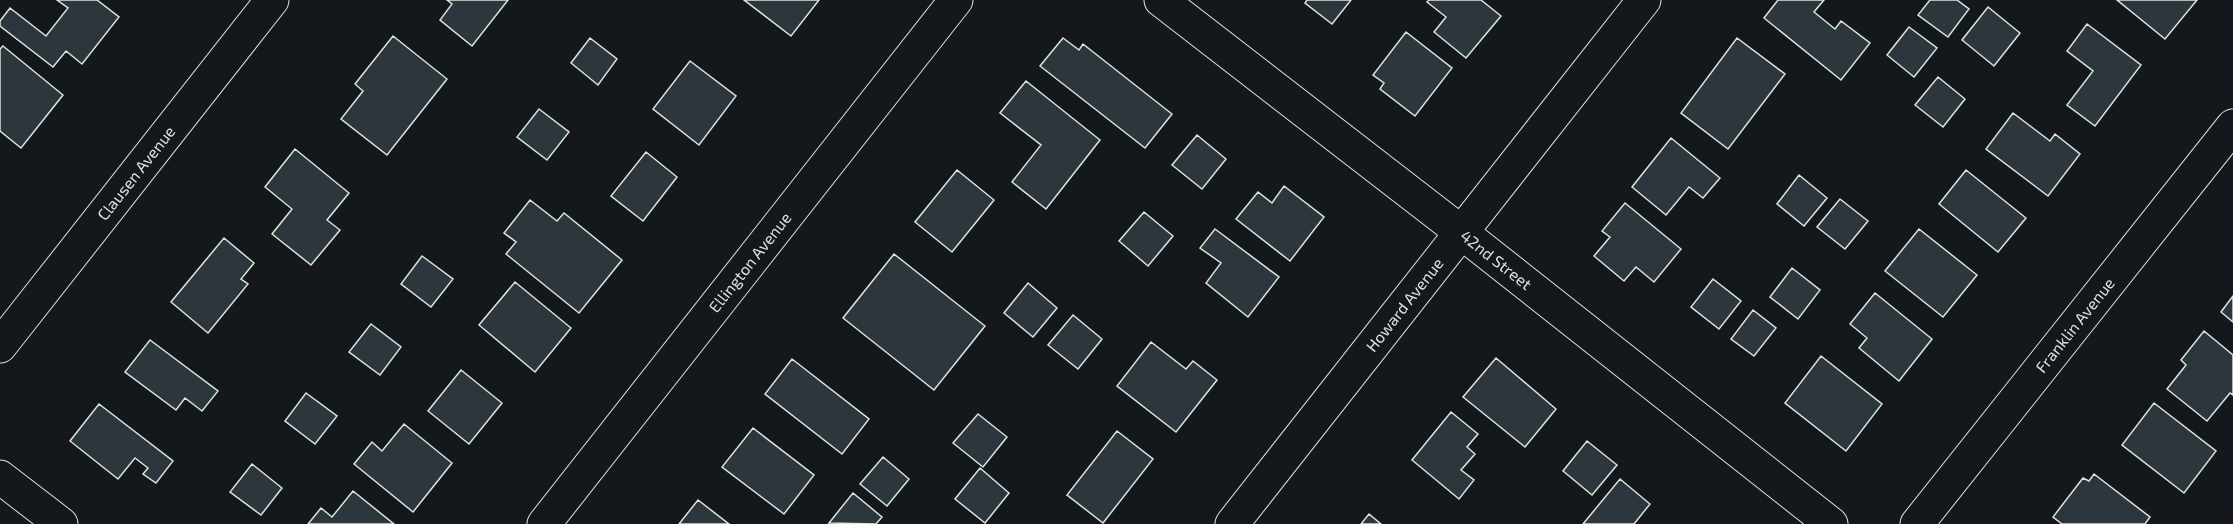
<svg xmlns="http://www.w3.org/2000/svg" width="2233" height="524" font-family="'Exo 2',sans-serif">
	<style>
		.building { fill: #2c363c; stroke: #d8e6dc; stroke-width: 1.5 }
		.lines { fill: none; stroke-linecap: round; stroke-linejoin: round }
		.minor-casing { stroke: #d8e6dc; stroke-width: 35 }
		.minor { stroke: #14181c; stroke-width: 33 }
		.labels { text-anchor: middle; stroke-width: 4.5; stroke-linejoin: round; paint-order: stroke }
		.street-label { font-size: 16px; fill: #d8e6dc; stroke: #14181c }
	</style>
	<rect width="100%" height="100%" fill="#14181c"/>
	<path class="building" d="M57,0H97L119,17L82,64L66,51L53,67L0,26V21L10,8L46,36L68,8Z
		M447,0H508L472,46L440,20L452,4Z
		M744,0H819L791,36Z
		M1307,0H1351L1332,24L1305,3Z
		M1429,0H1481L1501,16L1466,58L1434,32L1446,17L1427,2Z
		M1778,0H1824L1814,12L1835,29L1841,21L1870,43L1841,80L1764,18Z
		M1930,0H1957L1969,9L1948,37L1918,15Z
		M2117,0H2197L2165,39Z
		M1988,7L2020,33L1994,66L1962,40Z
		M2087,24L2141,65L2095,126L2067,105L2093,71L2067,51Z
		M1909,27L1937,48L1914,77L1887,55Z
		M1406,32L1452,68L1415,116L1380,89L1384,83L1373,75Z
		M393,36L447,79L387,155L341,119L363,91L355,84Z
		M590,38L617,59L598,85L571,63Z
		M1063,38L1079,50L1083,44L1172,114L1145,148L1040,66Z
		M1737,38L1785,74L1728,149L1681,113Z
		M3,46L63,95L21,148L0,131V49Z
		M690,61L736,96L699,145L653,109Z
		M1938,77L1965,99L1943,127L1915,105Z
		M1026,81L1100,140L1046,209L1012,182L1041,145L1000,113Z
		M539,109L569,132L547,160L517,137Z
		M2013,113L2050,141L2055,134L2080,154L2048,196L1986,149Z
		M1197,135L1226,159L1202,189L1172,165Z
		M1671,138L1720,178L1703,198L1689,187L1666,215L1632,187Z
		M295,149L349,193L327,220L340,230L311,265L272,234L292,209L265,187Z
		M646,152L677,177L643,221L611,196Z
		M957,170L994,200L952,252L915,222Z
		M1966,170L2026,218L1998,252L1939,204Z
		M1799,175L1827,198L1804,226L1777,204Z
		M1284,186L1324,217L1290,261L1236,219L1258,192L1272,203Z
		M1840,199L1868,221L1845,249L1817,227Z
		M530,200L557,221L564,213L622,260L579,313L506,254L516,242L504,233Z
		M1625,203L1681,249L1654,282L1636,267L1624,281L1594,256L1610,237L1602,231Z
		M1144,212L1173,236L1148,266L1119,241Z
		M1215,229L1279,277L1248,317L1206,283L1221,263L1200,248Z
		M1919,229L1977,275L1943,317L1885,271Z
		M224,238L254,263L241,279L248,284L208,333L171,302Z
		M894,254L985,326L934,390L843,318Z
		M422,256L453,279L431,307L401,284Z
		M1792,268L1820,290L1798,319L1770,297Z
		M1713,279L1741,301L1719,329L1691,307Z
		M515,282L571,328L535,372L479,325Z
		M1028,283L1057,308L1033,337L1004,313Z
		M1875,293L1932,339L1899,381L1859,348L1867,338L1850,324Z
		M2233,296V322L2221,312Z
		M1753,310L1776,328L1754,356L1731,339Z
		M1073,315L1102,339L1078,369L1048,345Z
		M371,324L401,347L380,375L349,352Z
		M2204,331L2233,355V395L2230,393L2207,421L2167,389L2186,365L2181,360Z
		M150,340L218,391L202,411L185,398L176,410L125,372Z
		M1151,342L1186,369L1193,361L1217,380L1176,432L1117,386Z
		M1821,356L1882,404L1846,451L1785,403Z
		M1496,358L1556,409L1525,447L1463,397Z
		M792,359L869,419L842,454L765,394Z
		M461,370L502,403L469,444L428,411Z
		M306,393L337,416L315,444L285,421Z
		M2154,403L2216,451L2184,493L2122,445Z
		M99,404L173,461L156,483L143,474L148,468L135,458L118,479L70,441Z
		M1451,412L1478,434L1467,447L1475,454L1461,470L1474,480L1459,499L1412,460Z
		M978,414L1007,437L983,467L953,443Z
		M404,424L452,463L413,512L354,464L372,442L382,451Z
		M753,428L814,475L784,514L722,467Z
		M1117,431L1153,459L1103,523L1067,495Z
		M1587,441L1617,465L1592,495L1563,471Z
		M883,457L909,479L887,506L860,484Z
		M252,464L282,488L261,515L230,492Z
		M980,468L1009,493L985,523L955,499Z
		M2094,474L2150,517L2145,524H2062L2053,517L2083,478L2089,481Z
		M1620,479L1650,504L1634,524H1583Z
		M353,491L394,524H308L321,508L332,517Z
		M853,493L882,517L876,524L829,523Z
		M698,500L729,524H679Z
		M1369,514L1381,524H1361Z"/>
	<g class="lines">
		<defs>
			<g id="minor">
				<path id="s1" d="M1161,0L1461,232L1831,524"/>
				<path id="s2" d="M0,346L272,0"/>
				<path d="M0,477L61,524"/>
				<path id="s3" d="M544,524L956,0"/>
				<path id="s4" d="M1232,524L1644,0"/>
				<path id="s5" d="M1917,524L2233,126"/>
			</g>
		</defs>
		<use href="#minor" class="minor-casing"/>
		<use href="#minor" class="minor"/>
	</g>
	<g class="labels">
		<g class="street-label">
			<text dy="6" stroke="none"><textPath href="#s2" startOffset="220">Clausen Avenue</textPath></text>
			<text dy="6" stroke="none"><textPath href="#s1" startOffset="424">42nd Street</textPath></text>
			<text dy="6" stroke="none"><textPath href="#s3" startOffset="333">Ellington Avenue</textPath></text>
			<text dy="6" stroke="none"><textPath href="#s4" startOffset="279">Howard Avenue</textPath></text>
			<text dy="6" stroke="none"><textPath href="#s5" startOffset="254">Franklin Avenue</textPath></text>
		</g>
	</g>
</svg>
